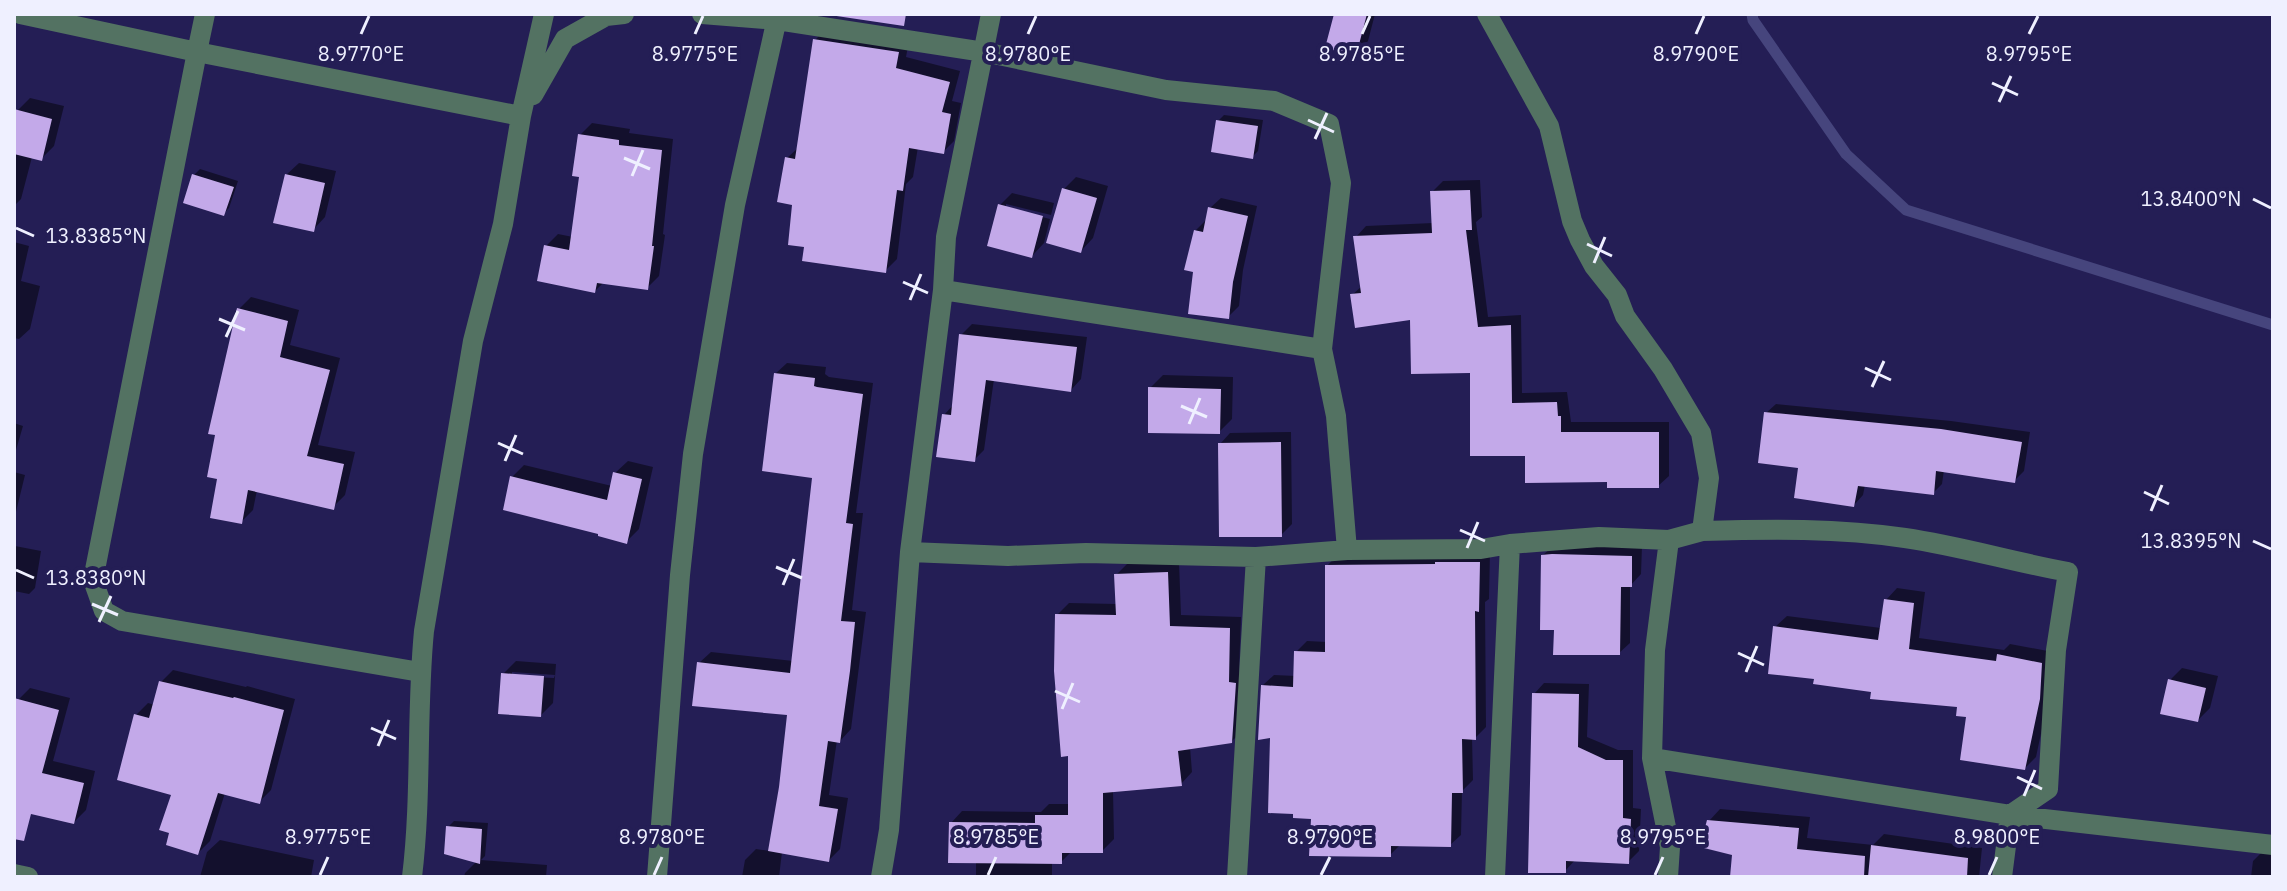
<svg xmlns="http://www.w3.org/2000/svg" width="2287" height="891" font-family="'IBM Plex Sans',sans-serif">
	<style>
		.shadow { fill: #0007; fill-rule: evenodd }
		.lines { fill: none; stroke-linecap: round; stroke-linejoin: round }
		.stream { stroke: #46457d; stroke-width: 11 }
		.building { fill: #c3a9e9 }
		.street { stroke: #537262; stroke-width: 20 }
		.ticks { fill: none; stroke: #eff0ff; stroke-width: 3 }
		.ticks-label { font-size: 20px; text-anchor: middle; fill: #eff0ff; stroke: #241e55; stroke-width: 8; stroke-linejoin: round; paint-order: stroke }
	</style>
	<rect width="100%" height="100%" fill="#241e55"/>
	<path class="shadow" d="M1336,14H1375L1368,41L1356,54Z
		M826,29L909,41L906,57L960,71L952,101L961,103L954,141L943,152L918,147L913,177L906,184L897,259L885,271L806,245L794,203L787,158L799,147L815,40Z
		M30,98L64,106L54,146L41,159L32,157L21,199L14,206V125L17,111Z
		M1224,115L1263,120L1258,151L1252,157L1218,121Z
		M592,123L630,129L629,133L673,139L663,234L665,235L659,276L647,288L604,282L595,291L546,246L558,234L573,237L582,175L580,135Z
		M299,163L336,171L325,217L313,230L286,175Z
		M200,169L238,181L229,208L223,214L194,175Z
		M1076,177L1108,186L1093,238L1081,251L1064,189Z
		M1480,180L1482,217L1476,222L1488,317L1521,315L1522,393L1567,392L1571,422H1669V476L1658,486L1609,480L1527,454L1472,371L1412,317L1352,295L1362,286L1356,237L1366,226L1433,223L1432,192L1443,181Z
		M1012,193L1054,203L1051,215L1006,204V208L1050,219L1044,243L1032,256L1000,205Z
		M1221,198L1257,206L1243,270L1239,306L1228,317L1195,270V231L1206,220L1210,208Z
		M14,242L29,246L21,281L40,286L30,329L19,339L14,338Z
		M251,297L299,310L290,345L340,358L318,445L355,452L345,495L333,507L257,490L253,510L241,522L239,309Z
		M972,324L1087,337L1081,379L1071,390L994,379L984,450L974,460L944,415L954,404L961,335Z
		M787,363L826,367L825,374L829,377L873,383L856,513H863L852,610L866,612L851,729L840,741L837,740L829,795L848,798L840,849L829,860L782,852L779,877H742L745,860L756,849L770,851L790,713L699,663L711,652L793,661L814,476L775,374Z
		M1163,375L1233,377L1232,419L1219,432L1150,388Z
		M1776,404L1951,421L2030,432L2024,471L2014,481L1944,470L1942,484L1933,493L1865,485L1863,495L1854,505L1800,466L1766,413Z
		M14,423L23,426L14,457Z
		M1291,432L1292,524L1281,535L1220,444L1230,433Z
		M628,461L653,467L639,529L626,542L512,477L524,465L612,486L615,473Z
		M14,472L25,475L14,520Z
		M1554,545L1642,546L1641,574L1630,586V643L1619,653L1556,628L1543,555Z
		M15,546L41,551L35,588L29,594L14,591Z
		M1490,552L1489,599L1485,602L1486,727L1475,738L1472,737L1473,780L1462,791L1461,835L1450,845L1401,844L1390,855L1314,817L1272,736L1263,685L1274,675L1296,676V652L1307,641L1327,642V566L1337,555Z
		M1179,562L1181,615L1241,617L1239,672L1243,730L1231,742L1190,747L1192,772L1181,784L1113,790L1114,839L1102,851H1072L1061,862H1052V877H976V862L951,823L962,811L1041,812L1049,804H1070V754L1057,615L1069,603L1117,604L1116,575L1128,563Z
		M1897,588L1925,592L1919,638L2004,650L2010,644L2053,652L2051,686L2036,757L2025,768L1959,705L1873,690L1816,677L1775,627L1787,616L1881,628L1886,600Z
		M516,661L556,664L553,703L541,715L503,674ZM512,672L555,675L554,678L512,676Z
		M2182,668L2218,676L2210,708L2198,720L2170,680Z
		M173,670L246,687L247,686L295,699L271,790L259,802L225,793L210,841L198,853L136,715L148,703L155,705L161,682Z
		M1544,683L1589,684L1587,737L1618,750H1633V808L1641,809L1639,851L1628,862L1576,859L1565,871L1534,694Z
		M30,688L70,698L53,761L95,771L86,810L74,822L14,808V713L18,700Z
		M1720,809L1810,817L1807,838L1873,845L1884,834L1982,848L1979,877H1732L1735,853L1709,821Z
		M454,821L488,823L485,856L481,860L547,865L546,877H464L465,873L477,861L448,827Z
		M220,840L314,860L311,877H200L207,852Z
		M2264,850L2273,851V877H2251L2253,861Z"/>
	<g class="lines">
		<path class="stream" d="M1752,14L1753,20L1846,154L1906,210L2273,325"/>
	</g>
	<path class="building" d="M823,14H906L904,26Z
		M1334,14H1367L1356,56L1325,48Z
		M813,39L899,52L896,68L950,82L942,112L951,114L944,154L909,148L903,191L897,190L886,273L802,261L804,247L788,245L792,205L777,202L785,157L795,159Z
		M14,109L52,119L42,161L14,154Z
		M1216,120L1258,126L1253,159L1211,152Z
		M578,134L619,140V145L662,150L652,246H654L648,290L597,283L595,293L537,281L544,245L569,250L579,177L572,176Z
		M192,174L234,187L224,216L183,203Z
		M285,174L325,183L314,232L273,223Z
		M1062,188L1097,198L1081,253L1046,243Z
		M1470,190L1472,230H1466L1478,327L1511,325L1512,403L1557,402L1558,416H1561V432H1659V488H1607V482L1525,483V456H1470V373L1411,374L1410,320L1355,328L1350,294L1361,293L1353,236L1432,233L1430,191Z
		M998,204L1043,216L1032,258L987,246Z
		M1208,207L1248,216L1233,282L1229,319L1188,314L1193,272L1184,270L1194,230L1203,232Z
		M237,308L288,321L280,357L330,370L307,456L344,464L334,510L248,490L242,524L210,518L217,479L207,477L215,435L208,434Z
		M959,334L1077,347L1071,392L986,380L975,462L936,457L942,414L951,415Z
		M774,373L815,378L814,386L817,387L863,394L846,523L853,524L841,621L855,622L850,671L840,743L828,741L819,806L838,809L829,862L768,851L779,787L787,715L692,706L697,662L790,673L812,478L762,471Z
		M1148,387L1221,389L1220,434L1148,433Z
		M1764,412L1941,429L2022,442L2015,483L1936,471L1934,495L1858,486L1854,507L1794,498L1798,468L1758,463Z
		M1281,442L1282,537H1219L1218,443Z
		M613,472L642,479L627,544L598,536V534L503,510L510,476L607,500Z
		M1552,554L1632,556V587H1621L1620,655H1553L1554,630H1540L1541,555Z
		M1435,562H1480L1479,612L1475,611L1476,740L1462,739L1463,793H1452L1451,847L1391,846V857L1309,856L1311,819L1293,818V814L1268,813L1270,738L1258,740L1261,685L1293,687L1294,651L1325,652V565L1435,564Z
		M1168,572L1170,626L1230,628L1229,682L1236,683L1232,743L1178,751L1182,786L1103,793V853H1062V864L948,863L949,822L1035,823V815H1068V756L1061,757L1054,671L1055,614L1116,615L1114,574Z
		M1884,599L1914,603L1909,649L1996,661L1997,654L2042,663L2040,699L2025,770L1960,760L1966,717L1956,716L1957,707L1870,699L1871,692L1813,684L1814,679L1768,674L1773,626L1878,640Z
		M501,673L544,676L541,717L498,714Z
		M2168,679L2206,688L2198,722L2160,714Z
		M159,681L233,698L234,697L284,710L260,804L218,793L198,855L166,845L169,833L159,830L171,795L117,780L134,714L149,718Z
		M1532,693L1579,694L1578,747L1606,760H1623V818L1631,819L1629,864L1566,861V873H1528Z
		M14,698L59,710L42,773L84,783L74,824L31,814L24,841L14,839Z
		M1707,820L1799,828L1797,849L1865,856L1864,877H1730L1732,855L1700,847Z
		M446,826L482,829L480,864L444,854Z
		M1871,845L1968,858L1967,877H1868Z"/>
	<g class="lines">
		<path class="street" d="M20,14L197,52L93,580L104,611L122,621L420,672
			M205,14L197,52L521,116
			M702,14L777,20L984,52L1166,90L1274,101L1329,124L1341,183L1322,349L1336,416L1347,550
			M1487,14L1549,126L1572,221L1580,240L1594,266L1617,295L1625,316L1663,369L1701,433L1709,478L1702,531C1770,529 1838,528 1905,538C1960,546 2013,562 2068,572L2056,650L2048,789L2010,815L2273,845
			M533,95L565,39L606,16L624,14
			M943,290L1322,349
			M910,552L1008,556L1086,553L1256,557L1347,550L1481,549L1510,544L1599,537L1669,540
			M1652,758L2010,815L2002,877
			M14,874L28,877
			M412,877C422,795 416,713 424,631L473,341L503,224L521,116L544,14
			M657,877L680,575L693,454L735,205L778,14
			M881,877L889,830L910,552L943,290L946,237L991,14
			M1237,877L1256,557
			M1495,877L1510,544
			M1668,877L1670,847L1652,758L1655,650L1669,540L1702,531"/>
	</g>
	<path class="ticks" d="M361,34L369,16M695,34L703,16M1028,34L1036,16M1362,34L1370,16M1696,34L1704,16M2029,34L2038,16M1992,83L2018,95M1999,102L2011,76M1308,120L1334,132M1315,139L1327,113M624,158L650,169M632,176L643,150M2253,199L2271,208M16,228L34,236M1587,244L1612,256M1594,263L1605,237M903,282L928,293M910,300L921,274M219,319L245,330M226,337L238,311M1865,368L1891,380M1872,387L1884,361M1181,406L1207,417M1189,424L1200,398M498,443L523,454M505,461L516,435M2144,492L2169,504M2151,511L2162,485M1460,530L1485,541M2253,541L2271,549M1467,548L1478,522M776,567L802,578M16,570L34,578M783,585L794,559M92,604L118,615M99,622L111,596M1738,653L1764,665M1746,672L1757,646M1055,691L1080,702M1062,709L1073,683M371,728L396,739M378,746L389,720M2017,777L2042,789M2024,796L2035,770M320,875L328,857M654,875L662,857M988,875L996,857M1321,875L1330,857M1655,875L1663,857M1989,875L1997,857"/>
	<g class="ticks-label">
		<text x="361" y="61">8.9770°E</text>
		<text x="695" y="61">8.9775°E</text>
		<text x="1362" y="61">8.9785°E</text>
		<text x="2029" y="61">8.9795°E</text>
		<text x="1028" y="61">8.9780°E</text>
		<text x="1696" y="61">8.9790°E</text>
		<text x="2191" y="206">13.8400°N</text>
		<text x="96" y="243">13.8385°N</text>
		<text x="2191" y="548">13.8395°N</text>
		<text x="96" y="585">13.8380°N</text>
		<text x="328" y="844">8.9775°E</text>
		<text x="662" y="844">8.9780°E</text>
		<text x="996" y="844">8.9785°E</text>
		<text x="1330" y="844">8.9790°E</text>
		<text x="1663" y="844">8.9795°E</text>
		<text x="1997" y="844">8.9800°E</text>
	</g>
	<rect width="2287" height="891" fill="none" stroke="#eff0ff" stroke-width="32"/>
</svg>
